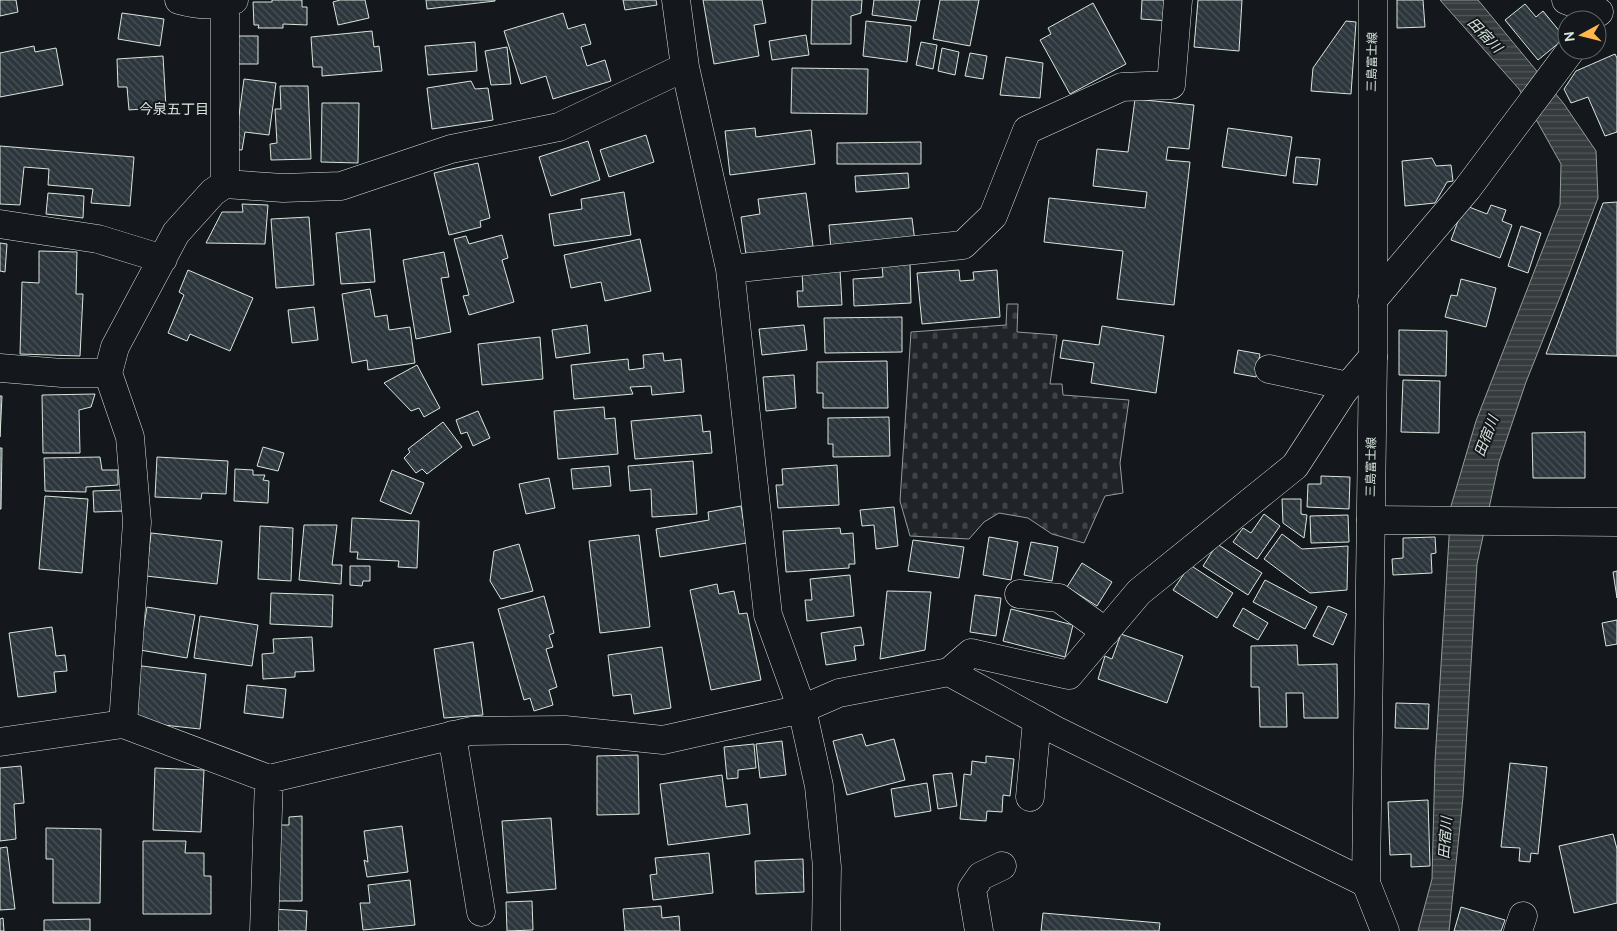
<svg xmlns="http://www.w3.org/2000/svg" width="1617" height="931" font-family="Ubuntu,'Noto Sans JP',sans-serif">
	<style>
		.cemetery { fill: url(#cemetery-stones); stroke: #939e99 }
		.water { fill: url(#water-rules); stroke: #939e99 }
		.building { fill: url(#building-back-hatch); stroke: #d8e6dc }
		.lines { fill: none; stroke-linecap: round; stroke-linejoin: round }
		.minor-casing { stroke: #d8e6dc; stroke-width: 29 }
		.major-casing { stroke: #d8e6dc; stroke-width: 29 }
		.minor { stroke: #14181c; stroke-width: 28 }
		.major { stroke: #14181c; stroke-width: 28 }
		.labels { text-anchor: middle; stroke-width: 4; stroke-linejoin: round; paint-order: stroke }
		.street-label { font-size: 12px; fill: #d8e6dc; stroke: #14181c }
		.water-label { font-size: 14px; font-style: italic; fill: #d8e6dc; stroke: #14181c }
		.neighbourhood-label { font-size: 14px; fill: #d8e6dc; stroke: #14181c }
	</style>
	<defs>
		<pattern id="cemetery-stones" width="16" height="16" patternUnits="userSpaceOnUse" patternTransform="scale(1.25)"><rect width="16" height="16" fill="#202428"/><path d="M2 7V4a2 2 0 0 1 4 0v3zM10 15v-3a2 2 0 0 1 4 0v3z" fill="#404447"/></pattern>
		<pattern id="water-rules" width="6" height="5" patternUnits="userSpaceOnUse" patternTransform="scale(1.25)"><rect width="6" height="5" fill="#363b3e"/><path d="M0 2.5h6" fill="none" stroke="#525759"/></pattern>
		<pattern id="building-back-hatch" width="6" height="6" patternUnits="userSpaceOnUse" patternTransform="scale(1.25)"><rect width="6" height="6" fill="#2c363c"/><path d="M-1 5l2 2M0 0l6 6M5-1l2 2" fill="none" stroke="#4a5358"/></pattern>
	</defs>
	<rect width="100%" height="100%" fill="#14181c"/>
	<path class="cemetery" d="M1007,304H1018L1017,332L1057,335L1050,384H1062L1063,395L1129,400L1120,463L1123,493L1105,496L1084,543L1052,534L1028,518L999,513L984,522L969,539L910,536L900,501L911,332L1006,325Z"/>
	<path class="water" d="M1440,0H1478L1564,104L1596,151L1598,198L1568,277L1526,382L1499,462L1477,564L1463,797L1449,931H1418L1432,879L1435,761L1451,506L1476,421L1560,205L1561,164L1519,89Z"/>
	<path class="building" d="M0,0H16L18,12L0,16Z
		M272,0H302V7H307V25L283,24V28H258L259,25H254L253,2H272Z
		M340,0H365L369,18L338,25L333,2Z
		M426,0H495V1L427,9Z
		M623,0H656L657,5L625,10Z
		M703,0H762L766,23L754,25L759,56L714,64Z
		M812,0H862L861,13L851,16V44H811Z
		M874,0H920L916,21L872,15Z
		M940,0H979L970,46L933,39Z
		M1142,0H1170L1169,21L1141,19Z
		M1198,0H1242L1239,51L1194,47Z
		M1397,0H1423L1425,27L1397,28Z
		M1093,3L1126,64L1070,94L1040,40L1051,34L1048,28Z
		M1525,4L1536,17L1543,11L1565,38L1538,60L1505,20Z
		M122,13L164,19L160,46L118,39Z
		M563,13L568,29L585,24L591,44L581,47L587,66L605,60L611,81L553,99L546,76L521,84L504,31Z
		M866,21L911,26L907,62L863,56Z
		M1346,21L1356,22L1351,94L1311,91L1313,68Z
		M372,31L374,47L379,46L382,71L322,76V67H313L311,37Z
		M806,35L809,55L772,60L769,41Z
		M233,36H258V64H232Z
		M475,42L477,71L428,75L425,46Z
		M921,42L937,45L933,69L916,65Z
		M34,46L35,52L56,48L63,85L0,97V53Z
		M507,47L511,84L491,85L485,51Z
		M942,48L959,52L955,75L938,71Z
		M970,53L987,56L983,79L965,76Z
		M1615,54L1617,58V132L1605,136L1588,97L1571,103L1564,89L1576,71Z
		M163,56L166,107L129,110L127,87H118L117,59Z
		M1006,57L1043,63L1040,98L1000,95Z
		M792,68L868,69L867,114L791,113Z
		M244,79L276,83L269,135L245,132L242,150L229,149L238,123Z
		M471,81L475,89L488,88L493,120L432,129L427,88Z
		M280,86H308L311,159L271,160L270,144L277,143L275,109H281Z
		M1135,99L1194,105L1189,149L1168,147L1166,160L1190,162L1174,305L1117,299L1123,251L1044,242L1049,198L1145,208L1147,192L1093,186L1097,149L1128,152Z
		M322,103H359L358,163L321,162Z
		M755,128L756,137L811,130L815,164L730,175L725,131Z
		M1228,128L1292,137L1286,176L1222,167Z
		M646,135L654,162L609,177L600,150Z
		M588,141L600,180L551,196L539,157Z
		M921,142V164H837V143Z
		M0,146L134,157L130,206L91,203L93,189L48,185L49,169L24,167L20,205L0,204Z
		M1296,157L1320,159L1317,185L1293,183Z
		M1432,158L1436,166L1451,165L1453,181L1447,182L1435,203L1405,206L1402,161Z
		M478,163L490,218L480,221L481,227L449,235L434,173Z
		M908,173L909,188L856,192L855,176Z
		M624,192L631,235L554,246L549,214L582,209L581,199Z
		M48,193L84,196L83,218L46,214Z
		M806,193L813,246L746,255L741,217L760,214L758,199Z
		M1617,202V356L1546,354L1603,203Z
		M242,204L268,205L265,244L206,243L222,212H243Z
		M1464,205L1487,214L1491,205L1506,210L1502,221L1512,225L1500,258L1451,240Z
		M309,217L314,285L276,288L271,219Z
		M912,218L915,242L831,250L829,225Z
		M1521,226L1541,233L1528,273L1508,266Z
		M370,229L375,282L341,284L336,233Z
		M502,235L508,258L502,260L514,302L469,315L463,296L469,295L454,239L466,236L469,244Z
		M640,239L651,291L605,301L601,282L571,288L564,255Z
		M0,243L7,244L5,272L0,271Z
		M39,251L77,252L76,294H83L80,356L20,354L22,282L39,283Z
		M444,252L449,277L441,278L451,332L416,339L403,260Z
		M910,264L911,303L854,306L853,279L883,277L882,265Z
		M188,270L253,298L230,351L190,334L187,341L168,333L184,295L179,292Z
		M840,270L842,305L798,307L797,291H803L802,272Z
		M959,270L960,281L974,280L973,272L997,270L1000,317L922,324L917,273Z
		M1461,279L1496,288L1486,327L1445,317L1451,295L1457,296Z
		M370,289L375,317L387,315L389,330L410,327L415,363L368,370L367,360L352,363L342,294Z
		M314,307L318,340L292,343L288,310Z
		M902,317V352L825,353L824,318Z
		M587,325L590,353L556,358L552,330Z
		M804,325L807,350L762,355L759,329Z
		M1102,326L1164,336L1156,393L1091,383L1094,363L1060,358L1063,340L1099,345Z
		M1399,330L1447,331L1446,376L1399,375Z
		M540,337L543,379L482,385L478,344Z
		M1238,350L1260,354L1256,377L1234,373Z
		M663,353L664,361L681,359L684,392L652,395L651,386L630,387L633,394L574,399L571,365L628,359L629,370L644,368L643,355Z
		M887,361L888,408H823V393H817V362Z
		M417,365L440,408L424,417L419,408L411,411L384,383Z
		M794,375L796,408L766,411L763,377Z
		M1403,380L1440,381L1439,433L1401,432Z
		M95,394L91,407L79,410L80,453H43L42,395Z
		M0,396H2L0,437Z
		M604,407L605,419L615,418L618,454L558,459L554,411Z
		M478,411L490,438L473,446L467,432L461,434L456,420Z
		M701,415L703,432L710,431L712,453L635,459L631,421Z
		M889,417L890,456L833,457V444H828V418Z
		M443,422L462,447L427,474L422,469L416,473L404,458L410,452L408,449Z
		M1585,432V478H1533L1532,433Z
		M263,447L284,453L278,471L257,466Z
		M0,448H2L1,509H0Z
		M100,457L102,470H118V485L86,487V492L45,491L44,458Z
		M157,457L228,461L226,494L202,493L201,499L155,497Z
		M693,461L697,514L652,517L651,489L630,491L628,466Z
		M837,465L839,505L778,508L776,485H783L782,469Z
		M609,466L611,486L573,489L571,469Z
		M235,469L253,470V475H265L263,480L269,481L268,503L234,501Z
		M392,470L424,483L411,514L380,501Z
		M1321,476L1350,477L1349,509L1307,507L1308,484H1321Z
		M549,478L555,508L526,514L519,484Z
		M123,490L124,511L94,512L93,491Z
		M45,496L88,499L82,573L39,569Z
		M1282,499H1301V514L1307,515L1304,538L1283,523Z
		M741,506L747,543L660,557L656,529L709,520L708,512Z
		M894,507L898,546L876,549L874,525L862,526L860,510Z
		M1264,514L1280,526L1257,559L1233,542L1243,528L1251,533Z
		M1348,515L1349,542L1311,543L1310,516Z
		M352,518L419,521L417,568L398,567L399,561L357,559L358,552H350Z
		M304,525H337L332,565H342L341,584L299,580Z
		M260,526L293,528L291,581L258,579Z
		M840,528L841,534L853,533L855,564H849V568L786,572L783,531Z
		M151,533L222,541L217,584L146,576Z
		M1282,534L1302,549L1348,546L1347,590L1310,593L1264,559Z
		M639,535L650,627L600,633L589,541Z
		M989,537L1018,542L1011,580L983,575Z
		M1435,537L1436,553L1431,554L1432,573L1393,575L1392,559L1403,558V538Z
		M913,540L964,547L959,578L908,571Z
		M1031,542L1058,547L1052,581L1024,575Z
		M519,544L533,591L501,599L490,581L494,551Z
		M1217,544L1262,573L1248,595L1203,566Z
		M1082,563L1112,582L1097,606L1067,587Z
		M1190,565L1233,593L1217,618L1173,590Z
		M350,566H370V581H363L362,586L350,585Z
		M1617,571V598L1613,572Z
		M850,575L854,616L807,621L805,600H812L810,579Z
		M1265,580L1317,607L1305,629L1253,602Z
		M717,584L719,594L734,591L739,614L747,613L761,680L711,690L690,590Z
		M887,591L931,592L925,650L880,659Z
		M271,593L333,595L332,627L270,624Z
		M975,595L1001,598L996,636L970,632Z
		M544,596L554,633L549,635L553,647L546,649L557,687L549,690L553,705L534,711L530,698L524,700L498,609Z
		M1328,606L1347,614L1333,645L1313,636Z
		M147,607L195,615L187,658L140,650Z
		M1243,608L1268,623L1258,640L1233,626Z
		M1011,609L1073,625L1065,657L1003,641Z
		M200,616L258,625L252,666L194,658Z
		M1617,620V644L1606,646L1602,623Z
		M52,627L56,656L65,655L67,671L54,672L56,692L18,697L9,633Z
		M861,627L864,645L854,646L856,660L826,665L821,633Z
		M1121,634L1183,656L1167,703L1098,679L1105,656L1112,659Z
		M312,637L314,671L295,672V677L263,679L262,654L274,653L273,639Z
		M473,642L483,715L444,718L434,649Z
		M1297,645L1298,665L1337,664L1338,718H1304L1303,693H1286L1287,727H1260L1259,687H1251V646Z
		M662,647L671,708L634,714L631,694L613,696L608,655Z
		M134,665L206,674L200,729L127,721Z
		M247,685L286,689L283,718L244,713Z
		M1396,703L1429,704L1428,729L1395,728Z
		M862,734L866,746L894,739L905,780L847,795L833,741Z
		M782,741L786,775L760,778L756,744Z
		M754,744L756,768L738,770V778L727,779L724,747Z
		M638,755L639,814L597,815V756Z
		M986,756L1014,759L1010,796L1003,795L1002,812L987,811L986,821L960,819L964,774L971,775L972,761L986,763Z
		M1510,763L1547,767L1538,854L1531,853L1530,862L1519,861L1520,848L1501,847Z
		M21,766L24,803L14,804L16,839L0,841V768Z
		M155,768L204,770L201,832L153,830Z
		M952,773L957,806L938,809L933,775Z
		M722,775L726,807L747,804L750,834L668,845L660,784Z
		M927,783L931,811L895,817L891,789Z
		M1428,800L1430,866L1411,867V854L1390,855L1388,802Z
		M302,816V901H277V825H289V817Z
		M551,818L556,889L507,893L502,821Z
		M402,826L408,872L367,877L364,860L368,862L364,831Z
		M46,828L101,829L100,903H53V859H46Z
		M1613,834L1617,849V903L1574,913L1559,846Z
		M143,841H186L185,853H204V876H211V914H143Z
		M7,847L15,909L0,910V848Z
		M709,853L713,893L653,900L650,875L657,874L655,858Z
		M803,859L804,892L756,894L755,861Z
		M410,880L415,925L363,930L360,903H370L368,885Z
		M532,901L533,930L507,931L506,902Z
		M661,906L662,918L679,916L680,931H625L623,909Z
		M1461,907L1505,920L1501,931H1454Z
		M272,909L307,911L306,931H272Z
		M1043,913L1160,923L1159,931H1041Z
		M3,918L4,931H0V919Z
		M90,919V931H44V920Z"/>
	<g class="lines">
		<defs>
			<path id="minor" d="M179,0C197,5 216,7 234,0
				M676,0L685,67L730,269L768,615L802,709L819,786L827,867L826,931
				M1566,0L1599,12
				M225,184V3
				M0,224L98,239L163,259
				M730,269L963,245L993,216L1027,130L1122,87L1171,85L1178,0
				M1372,301L1467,189L1571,50
				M0,368L62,373H108
				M1269,369L1348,386
				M1371,520L1617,522
				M1019,594L1059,598L1106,632
				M949,672L971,653L1069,675L1139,592L1295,466L1343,392L1373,357
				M123,724L137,522L130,437L108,373L115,347L176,233L213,192L225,184L283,188L341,186L451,149L559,127L685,67
				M452,735L481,912
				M0,742L123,724L269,779L471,731L565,730L663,740L802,709L839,693L949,672L1055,730L1366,883
				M1030,797L1037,720
				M264,931L269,779
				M979,931L972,889L981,876L1002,866
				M1518,931L1523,916"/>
			<path id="major" d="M1373,0V357L1366,883L1385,931"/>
		</defs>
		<use href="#minor" class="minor-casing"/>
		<use href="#major" class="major-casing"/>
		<use href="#minor" class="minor"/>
		<use href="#major" class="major"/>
	</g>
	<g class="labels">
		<g class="street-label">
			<text transform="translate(1372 62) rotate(-89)" y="4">三島富士線</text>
			<text transform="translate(1371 467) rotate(-89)" y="4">三島富士線</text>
		</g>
		<g class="water-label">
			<text transform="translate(1485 35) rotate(46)" y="5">田宿川</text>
			<text transform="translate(1486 436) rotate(-69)" y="5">田宿川</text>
			<text transform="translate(1445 838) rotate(-86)" y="5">田宿川</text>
		</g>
		<g class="neighbourhood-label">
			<text x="174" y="114">今泉五丁目</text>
		</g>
	</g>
	<g transform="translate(1582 35) rotate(263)"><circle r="24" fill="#14181c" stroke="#626a69"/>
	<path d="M0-4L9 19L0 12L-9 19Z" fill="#ffb74d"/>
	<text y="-8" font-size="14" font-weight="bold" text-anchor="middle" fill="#d8e6dc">N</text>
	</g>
</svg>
